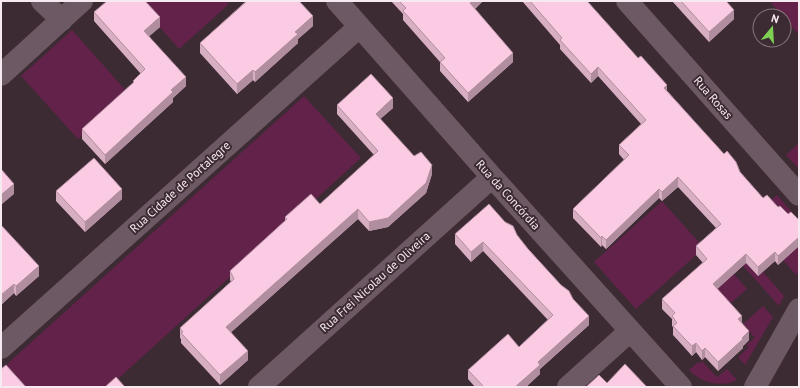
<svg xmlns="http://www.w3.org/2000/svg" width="800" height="388" font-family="'PT Sans',sans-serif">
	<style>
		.green { fill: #622249 }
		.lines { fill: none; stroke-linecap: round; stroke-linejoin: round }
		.street { stroke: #6d5963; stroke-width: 22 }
		.wall { fill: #d8aec3 }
		.shaded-wall { fill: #b08d9f }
		.building { fill: #fbcae3; stroke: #b08d9f }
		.labels { text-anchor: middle; stroke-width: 4; stroke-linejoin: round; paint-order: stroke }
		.street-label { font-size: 12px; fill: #f6e9ef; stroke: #3d2b34 }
	</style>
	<rect width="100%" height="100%" fill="#3d2b34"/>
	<path class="green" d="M137,1H227L229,4L179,49Z
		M773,1H799V35L771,3Z
		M72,30L129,94L78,139L21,76Z
		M304,96L361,158L109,387H26L6,365Z
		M799,143V169L786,155Z
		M777,195L799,220V229L767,204Z
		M662,201L704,248L636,309L594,262Z
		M799,246V270L796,275L783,260Z
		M746,263L758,276L763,272L784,296L779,306L743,266Z
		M734,274L747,289L726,307L711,291Z
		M763,306L773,317L745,365L738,357L749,347L746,345L755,338L743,324Z
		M702,361L717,377L727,369L737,380C722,388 701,383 689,370L698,362L699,364Z"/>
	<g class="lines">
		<path class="street" d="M42,1L62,20
			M337,1L492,177L681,387
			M627,1L799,195
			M1,75L82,1
			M1,348L359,27
			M259,387L492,177
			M568,387L630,331
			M755,387L799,309"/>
	</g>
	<path class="wall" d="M244,1H299L313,26L298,39V43L255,82L253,80L237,94L200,53V43L245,2Z
		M391,1H483L475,9L513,62L468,102L440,71V62L403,20V14Z
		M522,1H587L763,198L778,207L788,214L799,220V246L778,265L775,261L758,276L746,263L717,289L742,322L749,340L743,346V348L718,371L705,357L702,360L696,352L692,356L684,347L673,335V327L672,326V319L662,309V299L703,263L696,255V246L716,228L678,187L662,201L659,198L606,249L602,245L601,247L573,218V209L624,160L619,154V145L641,124L598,76L591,83L560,49V45Z
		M672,1H726L734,19L709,42Z
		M94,12L160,27L149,36L186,86L173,98V102L105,164L82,139V129L133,83V81L141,74L94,21Z
		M337,105L393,108L380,119L414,156L432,174L426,193L388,227L369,231L358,219L231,332L248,360L220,385L181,343V339L180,338V328L231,282L230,280V271L285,221V217L320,204L374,155L337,114Z
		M56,191L122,199L85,232L56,201Z
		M1,225L39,276L16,296L14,293L1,305Z
		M455,234L517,235L528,249L573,299L589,325L540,369V374L526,387H475L468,379V370L519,347L548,320L483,251L471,262L455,244Z"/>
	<path class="shaded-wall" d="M473,1H483L470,12V3Z
		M734,10V19L709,42V32Z
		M313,16V26L298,39V43L255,82V72L295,32Z
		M160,17V27L144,41V31Z
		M513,53V62L468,102V93Z
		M598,67V76L591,83V74Z
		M253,70V80L237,94V84Z
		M186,77V86L173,98V102L105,164V155L171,90Z
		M667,85V94L664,88Z
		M393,98V108L376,123V114Z
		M432,165V174L426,193L388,227L369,231V222Z
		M678,177V187L662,201V192Z
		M14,184V194L1,205V195Z
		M122,189V199L85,232V222Z
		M659,189V198L606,249V240Z
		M358,209V219L226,337V327Z
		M602,236V245L601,247V238Z
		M799,237V246L778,265V256Z
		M483,242V251L471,262V252Z
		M775,252V261L758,276V267Z
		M746,254V263L713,293V284Z
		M39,266V276L16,296V286Z
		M14,284V293L1,305V295Z
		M589,316V325L540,369V374L526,387H515L538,362Z
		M742,316V325L738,319Z
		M749,331V340L743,346V348L718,371V362Z
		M696,343V352L692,356V346Z
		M705,348V357L702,360V351Z
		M248,351V360L220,385V375Z"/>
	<path class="building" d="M107,1H145L160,17L144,31L186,77L171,90L173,92L105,155L82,129L134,82L133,81L145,69L94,12Z
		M247,1H299L313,16L295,32L298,34L255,72L253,70L237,84L200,43Z
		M399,1H473L470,3L513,53L468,93L440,62L445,58L403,11L406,8Z
		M530,1H587L638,58L641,56L667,85L664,88L724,154L727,151L736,162L740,172L763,198L767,195L778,207L780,206L788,214L791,212L799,220V237L778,256L775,252L758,267L746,254L713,284L742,316L738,319L749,331L742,338L743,339L718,362L705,348L702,351L696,343L692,346L684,338L673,326L677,323L672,316L675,313L662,299L707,259L696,246L721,224L678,177L662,192L659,189L606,240L602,236L601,238L573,209L629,155L619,145L646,120L598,67L591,74L560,40L562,38Z
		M681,1H726L734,10L709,32Z
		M371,74L393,98L376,114L414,156L421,152L432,165L426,183L388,218L369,222L358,209L226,327L248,351L220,375L181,333L183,332L180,328L234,279L230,271L287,219L285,217L311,194L320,204L378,151L337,105Z
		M94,158L122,189L85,222L56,191Z
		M1,169L14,184L1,195Z
		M489,204L505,222L513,226L517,235L528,249L561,285L569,291L573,299L589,316L538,362L540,365L515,387H484L468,370L508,334L519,347L553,315L483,242L471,252L455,234Z
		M1,225L39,266L16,286L14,284L1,295Z
		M625,364L647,387H586L599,375L607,383Z
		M6,365L26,387H1V369Z
		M116,377L125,387H105Z"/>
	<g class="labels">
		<g class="street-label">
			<text transform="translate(713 98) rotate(49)" y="4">Rua Rosas</text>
			<text transform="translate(180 187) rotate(-42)" y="4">Rua Cidade de Portalegre</text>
			<text transform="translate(508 195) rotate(48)" y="4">Rua da Concórdia</text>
			<text transform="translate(375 282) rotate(-42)" y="4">Rua Frei Nicolau de Oliveira</text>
		</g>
	</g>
	<rect width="800" height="388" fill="none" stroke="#f6e9ef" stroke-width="4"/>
	<g transform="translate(772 28) rotate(18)"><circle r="19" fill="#3d2b34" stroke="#87777f"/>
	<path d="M0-3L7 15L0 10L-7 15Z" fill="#7ed153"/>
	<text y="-6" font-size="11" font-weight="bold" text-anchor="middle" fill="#f6e9ef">N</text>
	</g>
</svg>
